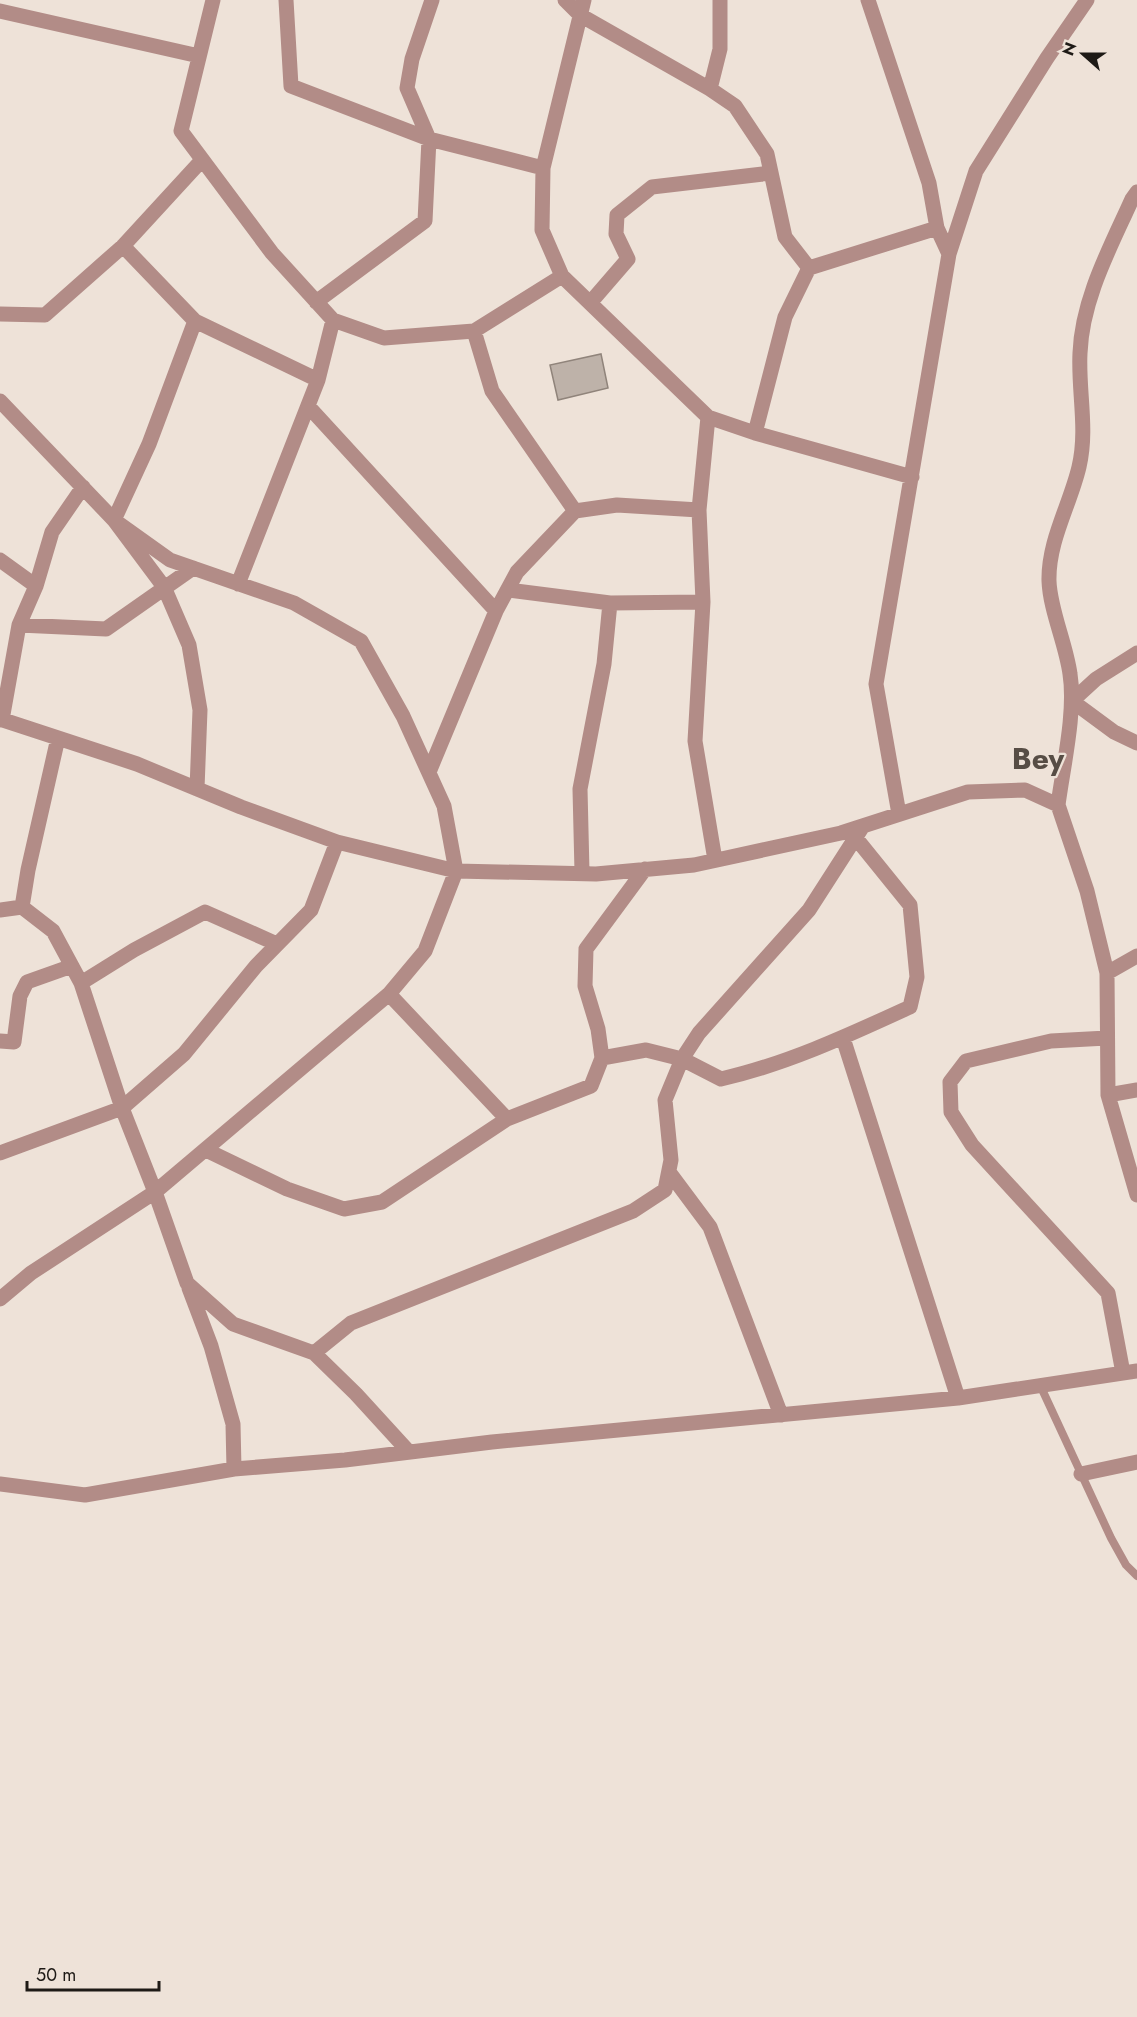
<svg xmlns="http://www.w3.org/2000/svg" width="1137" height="2017" font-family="Jost,sans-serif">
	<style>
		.building { fill: #beb2a9; stroke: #90847b; stroke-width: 1.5 }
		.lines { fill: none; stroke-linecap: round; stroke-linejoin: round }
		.service { stroke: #b28c87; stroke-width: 8 }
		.minor { stroke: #b28c87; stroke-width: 15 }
		.labels { text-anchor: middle; stroke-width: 4.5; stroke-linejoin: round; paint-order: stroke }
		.district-label { font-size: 30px; font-weight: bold; fill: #574d45; stroke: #eee2d8 }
	</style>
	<rect width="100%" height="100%" fill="#eee2d8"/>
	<path class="building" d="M601,354L608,388L558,400L550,365Z"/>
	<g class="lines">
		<path class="service" d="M1040,1385L1111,1538L1126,1565L1137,1576"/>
		<path class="minor" d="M213,0L181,131L272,253L333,320L384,338L474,331L562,276
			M286,0L291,86L429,139L543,168
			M565,0L580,15L710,89L735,106L767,154L785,237L809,268L785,317L755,433
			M584,0L543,168L542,230L562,276L708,417L755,433L912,477
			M868,0L929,183L937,228L949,254L876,684L899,814
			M0,11L199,56
			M710,89L720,49V0
			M123,246L195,321L318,380
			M949,254L976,171L1047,58L1087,0
			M809,268L937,228
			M316,302L425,221L429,139L407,88L412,59L432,0
			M590,303L628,259L616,234L617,215L652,187L771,173
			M0,314L45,315L123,246L202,160
			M195,321L149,444L114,520L164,587L189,645L200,710L197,789
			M474,331L492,391L575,511
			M0,401L114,520L170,560L294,603L361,641L403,716L444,806L456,871L425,951L389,994L155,1192L31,1273L0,1299
			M308,406L496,611
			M708,417L699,510L703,602L695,741L715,860
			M0,560L36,586
			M238,584L318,380L333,320
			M508,590L610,603L703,602
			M19,625L106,629L193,568
			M1137,653L1096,679L1072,701L1114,732L1137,743
			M0,719L137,764L241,807L337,842L456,871L596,874L694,865L841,833L968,792L1025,790L1058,805L1087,891L1107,973L1108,1095L1137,1195
			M2,720L19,625L36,586L52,532L83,487
			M429,772L496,611L517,572L575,511L617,505L699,510
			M1058,805C1063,767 1076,712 1070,674C1066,644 1050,610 1049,581C1048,541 1070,505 1079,467C1088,429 1078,391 1080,353C1082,299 1110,248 1132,199L1137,192
			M582,872L580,789L604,664L610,603
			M22,907L53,931L81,983L122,1108L155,1192L187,1283L233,1324L314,1353L356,1394L409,1452
			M0,910L22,907L28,870L58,738
			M1107,973L1137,956
			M81,983L134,950L205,912L277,944
			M389,994L507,1119
			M843,1038L958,1398
			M1107,1038L1051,1041L966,1061L950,1082L951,1112L972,1145L1108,1293L1123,1373
			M0,1041L14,1042L20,996L27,982L72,966
			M602,1058L646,1050L682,1059L721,1079C787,1064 849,1035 910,1007L917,977L910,905L855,837
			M1108,1095L1137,1090
			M206,1150L287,1189L344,1209L382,1202L507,1119L591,1086L602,1058L598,1029L585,986L586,949L645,869
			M0,1153L122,1108L184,1054L256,966L311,910L337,842
			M669,1172L710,1227L781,1415
			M189,1288L211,1346L233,1424L234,1469
			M314,1353L351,1323L633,1211L665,1190L671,1160L665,1100L682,1059L699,1033L809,910L863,826
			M1081,1474L1137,1462
			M0,1484L85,1495L234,1469L345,1460L492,1442L958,1398L1137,1371"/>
	</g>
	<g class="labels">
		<g class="district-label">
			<text x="1038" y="769">Bey</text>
		</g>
	</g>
	<g transform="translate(1083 54) rotate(291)" stroke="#eee2d8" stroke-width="4.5" paint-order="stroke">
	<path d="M0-4.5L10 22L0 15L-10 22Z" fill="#1e1a16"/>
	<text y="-9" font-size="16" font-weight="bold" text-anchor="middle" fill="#1e1a16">N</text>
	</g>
	<path d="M27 1981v9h132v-9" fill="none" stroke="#1e1a16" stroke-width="3"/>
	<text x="36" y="1981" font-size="18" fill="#1e1a16" stroke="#eee2d8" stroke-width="4.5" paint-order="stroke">50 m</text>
</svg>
